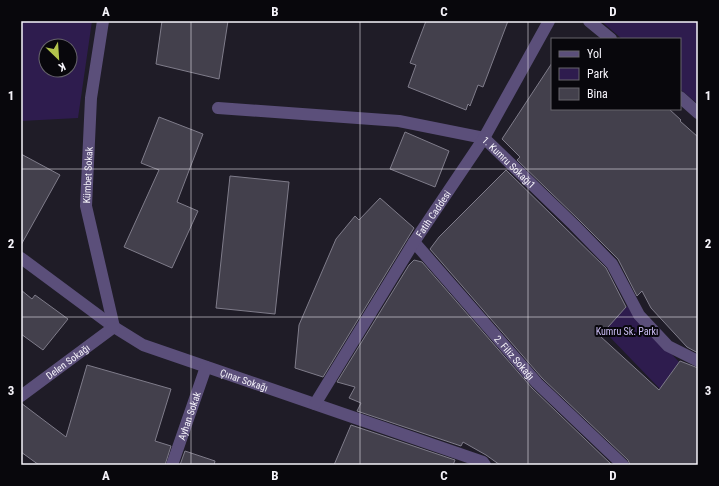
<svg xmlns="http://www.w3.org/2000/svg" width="719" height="486" font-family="'Roboto Condensed',sans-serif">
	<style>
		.green { fill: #2e1c4e; fill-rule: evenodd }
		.building { fill: #43404c; stroke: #7f7c8a }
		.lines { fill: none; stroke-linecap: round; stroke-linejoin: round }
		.minor { stroke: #5b4f7a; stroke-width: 12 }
		.grid { fill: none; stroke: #f5f3fa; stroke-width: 1; stroke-opacity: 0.55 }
		.labels { text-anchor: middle; stroke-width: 4; stroke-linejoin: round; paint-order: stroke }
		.street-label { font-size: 10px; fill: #f5f3fa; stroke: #08070c }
		.park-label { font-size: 10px; fill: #cbbdf4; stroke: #08070c }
		.neatline { fill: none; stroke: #f5f3fa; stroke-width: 1.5 }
		.grid-label { font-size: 13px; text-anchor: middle; font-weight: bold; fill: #f5f3fa }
	</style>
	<rect width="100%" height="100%" fill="#1f1c27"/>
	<path class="green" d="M21,21H92L78,118L21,121ZM46,46H70V70H46Z
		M601,21H698V104L680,89V39H622Z
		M627,306L679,362L660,389L604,331Z"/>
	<path class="building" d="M162,21H228L219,79L156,64Z
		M426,21H508L483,87L478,85L470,106L468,104L466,110L408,87L416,65L410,63Z
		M552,63V109H669L681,120L680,121L698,137V353L687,347L651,308L642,291L637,296L618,259L579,220L517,160L520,157L502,139Z
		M159,117L203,134L177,202L198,211L172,268L124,247L159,170L141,163Z
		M405,132L449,151L435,187L390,169Z
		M21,154L60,175L21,245Z
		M506,170L606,268L626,307L600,336L659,390L680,361L698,368V465H630L628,460L542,378L430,249L439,237Z
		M230,176L289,182L275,314L216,308Z
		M380,198L414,228L323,377L295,368L299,325L336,239L355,216L359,220Z
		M414,260L422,262L532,388L612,465H500L486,455L463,442L461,446L357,411L361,403L349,398L355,387L337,382L409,265Z
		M21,290L32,299L35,295L68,319L43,350L21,334Z
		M87,365L171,389L155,441L171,446L165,465H39L21,452V403L66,437Z
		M351,425L455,460L453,465H334Z
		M185,451L215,461L214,465H180Z"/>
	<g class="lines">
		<g class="minor">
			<path d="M589,21L611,39"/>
			<path d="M680,97L698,113"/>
			<path id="s1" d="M218,108L399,121L484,138L574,225L612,264L639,315L668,346L698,361"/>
			<path id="s2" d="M414,242L537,383L623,465"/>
			<path id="s3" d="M21,258L114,327L143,345L483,462L485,465"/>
			<path id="s4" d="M21,396L114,327L86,206L91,98L103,21"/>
			<path id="s5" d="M315,404L414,242L484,138L549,21"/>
			<path id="s6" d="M172,465L206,367"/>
		</g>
	</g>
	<path class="grid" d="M191,21V465M360,21V465M528,21V465M21,169H698M21,317H698"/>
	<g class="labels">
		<g class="street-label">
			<text dy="4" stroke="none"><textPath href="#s1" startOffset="303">1. Kumru Sokağı1</textPath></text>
			<text dy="4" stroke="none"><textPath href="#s4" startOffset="271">Kümbet Sokak</textPath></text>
			<text dy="4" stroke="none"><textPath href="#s5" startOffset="224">Fatih Caddesi</textPath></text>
			<text dy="4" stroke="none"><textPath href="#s2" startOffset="153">2. Filiz Sokağı</textPath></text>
			<text dy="4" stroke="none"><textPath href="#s4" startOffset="58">Delen Sokağı</textPath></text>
			<text dy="4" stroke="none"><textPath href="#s3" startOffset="257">Çınar Sokağı</textPath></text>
			<text dy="4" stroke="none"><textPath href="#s6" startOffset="52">Ayhan Sokak</textPath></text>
		</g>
		<g class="park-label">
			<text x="627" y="335">Kumru Sk. Parkı</text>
		</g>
	</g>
	<rect width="719" height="486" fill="none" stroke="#08070c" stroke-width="44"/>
	<rect x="551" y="38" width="130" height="72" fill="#08070c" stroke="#67656b"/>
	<rect x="559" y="51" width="20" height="6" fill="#5b4f7a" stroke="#67656b"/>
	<text x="587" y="58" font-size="12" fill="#f5f3fa">Yol</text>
	<rect x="559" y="68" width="20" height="12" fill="#2e1c4e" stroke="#67656b"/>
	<text x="587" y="78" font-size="12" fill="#f5f3fa">Park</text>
	<rect x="559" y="88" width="20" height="12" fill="#43404c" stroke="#67656b"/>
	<text x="587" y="98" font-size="12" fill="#f5f3fa">Bina</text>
	<g transform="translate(58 58) rotate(155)"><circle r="19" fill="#08070c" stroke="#67656b"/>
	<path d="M0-3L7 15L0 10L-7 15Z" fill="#b2c34c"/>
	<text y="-6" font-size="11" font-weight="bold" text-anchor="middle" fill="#f5f3fa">K</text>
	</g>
	<rect x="22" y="22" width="675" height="442" class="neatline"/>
	<g class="grid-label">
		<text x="106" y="16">A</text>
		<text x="275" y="16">B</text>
		<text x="444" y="16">C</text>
		<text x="613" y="16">D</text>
		<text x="11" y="100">1</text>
		<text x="708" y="100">1</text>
		<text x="11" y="248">2</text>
		<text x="708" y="248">2</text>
		<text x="11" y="395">3</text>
		<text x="708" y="395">3</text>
		<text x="106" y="480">A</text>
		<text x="275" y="480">B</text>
		<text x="444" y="480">C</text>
		<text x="613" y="480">D</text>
	</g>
</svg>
